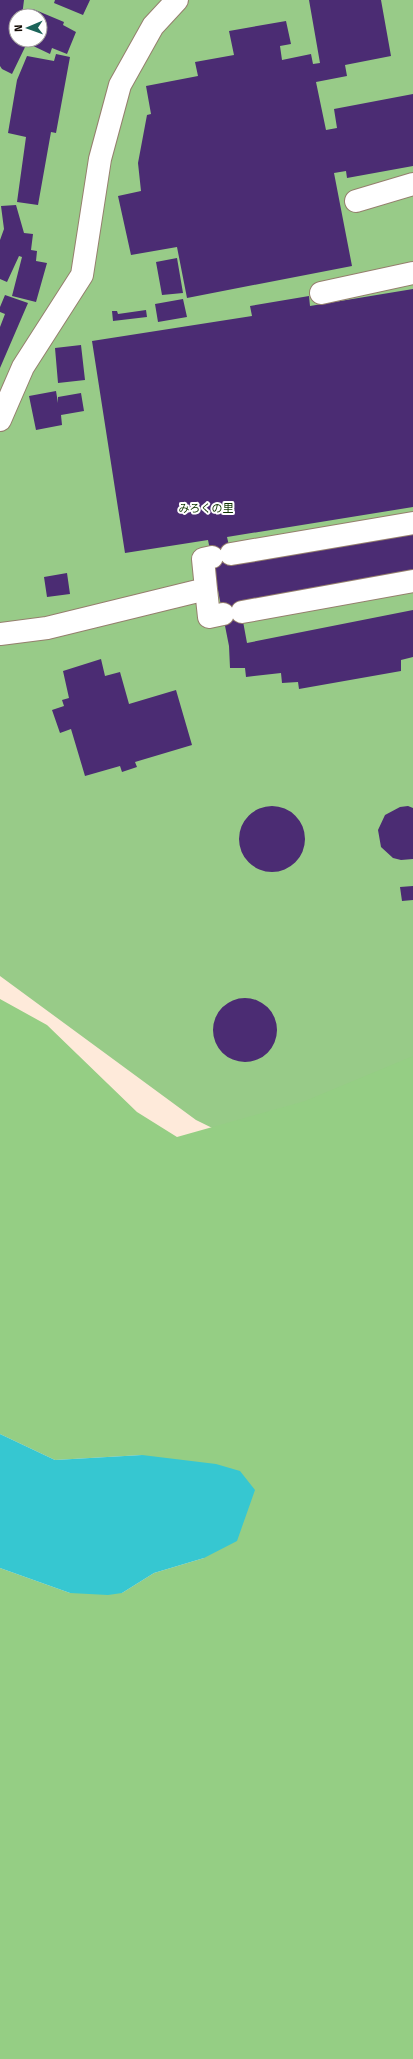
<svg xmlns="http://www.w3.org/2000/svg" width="413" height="2059" font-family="'Fira Sans','Noto Sans JP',sans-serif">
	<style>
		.green { fill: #98cb88; fill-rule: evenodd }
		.forest { fill: #95ce84 }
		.water { fill: #36c7d1 }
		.building { fill: #4b2c73 }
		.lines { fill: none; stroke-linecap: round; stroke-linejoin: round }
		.minor-casing { stroke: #957f6d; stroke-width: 24 }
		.minor { stroke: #fff; stroke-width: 22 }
		.labels { text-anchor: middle; stroke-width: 4; stroke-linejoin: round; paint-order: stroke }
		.park-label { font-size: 11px; fill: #0f3401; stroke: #fff }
	</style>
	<rect width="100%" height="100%" fill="#feeada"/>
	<path class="green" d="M0,0H413V1082L267,1155L196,1120L0,976ZM16,16H40V40H16Z"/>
	<path class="forest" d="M0,999L47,1025L137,1112L177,1137L305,1101L413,1056V2059H0V1568L70,1593H122L154,1573L204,1558L142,1455L55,1460L0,1434Z"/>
	<path class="water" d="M0,1434L55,1460L142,1455L216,1464L240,1471L255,1490L237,1541L204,1558L154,1573L122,1593L108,1595L70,1593L0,1568Z"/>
	<path class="building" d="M0,0H24L22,16H16V40H40V16H31L33,9L64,22L63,25L76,32L67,54L52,48L50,54L27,43L12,74L2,69L0,66Z
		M55,0H90L83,15L54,3Z
		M309,0H381L391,56L345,65L347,76L316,82L326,130L337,128L334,109L413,94V166L347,178L346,171L334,173L352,266L187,298L177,247L131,255L118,196L141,191L138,163L147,115L151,114L146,86L198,76L195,62L234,55L229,31L286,21L291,44L280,46L282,60L311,54L313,64L320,63Z
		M56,54L70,57L56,133L51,132L38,205L17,202L26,137L8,133L17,80L27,56L54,61Z
		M16,205L24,233L33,234L31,250L37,251L36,261L47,263L36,302L12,296L22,257L19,256L7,282L0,279V240L4,229L1,206Z
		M177,258L183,293L162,295L156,262Z
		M413,289V507L227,537L233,563L413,531V575L240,605L247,643L413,610V657L401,660V671L299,689L298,682L282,683L281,673L246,677L245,668H230L229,646L208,540L125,553L92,341L252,316L250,306L309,296L310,306Z
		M5,295L28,303L0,368V327L5,314L0,312V307Z
		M183,299L187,317L158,322L155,304Z
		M146,310L147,317L113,321L112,311H117L118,314Z
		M81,345L85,380L58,383L55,348Z
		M56,391L58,403V397L81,393L84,411L61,415L62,425L36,430L29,396Z
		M67,573L70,594L47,597L44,577Z
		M101,659L105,676L120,672L129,704L176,690L192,745L135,762L137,767L122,772L120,766L85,776L71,729L60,733L52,710L64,706L62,700L69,698L63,671Z
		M239 839a33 33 0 1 1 66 0a33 33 0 1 1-66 0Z
		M408,806L413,808V859L401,860L393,858L381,847L378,830L385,815L400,807Z
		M413,886V900L402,901L400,887Z
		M213 1030a32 32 0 1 1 64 0a32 32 0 1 1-64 0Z"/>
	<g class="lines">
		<defs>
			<path id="minor" d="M356,201L413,184
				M321,293L413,273
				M0,420L23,367L82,275L100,159L120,85L153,26L177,0
				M231,554L413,523
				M206,589L203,559L212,557
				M242,612L413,581
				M0,634L47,628L206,589L209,617L223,614"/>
		</defs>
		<use href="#minor" class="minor-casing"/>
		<use href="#minor" class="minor"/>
	</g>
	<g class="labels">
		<g class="park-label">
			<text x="206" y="512">みろくの里</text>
		</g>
	</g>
	<g transform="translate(28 28) rotate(268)"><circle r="19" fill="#ffffff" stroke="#a19e9b"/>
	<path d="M0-3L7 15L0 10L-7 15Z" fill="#1b6459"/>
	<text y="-6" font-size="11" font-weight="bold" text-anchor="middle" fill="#150d06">N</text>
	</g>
</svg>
